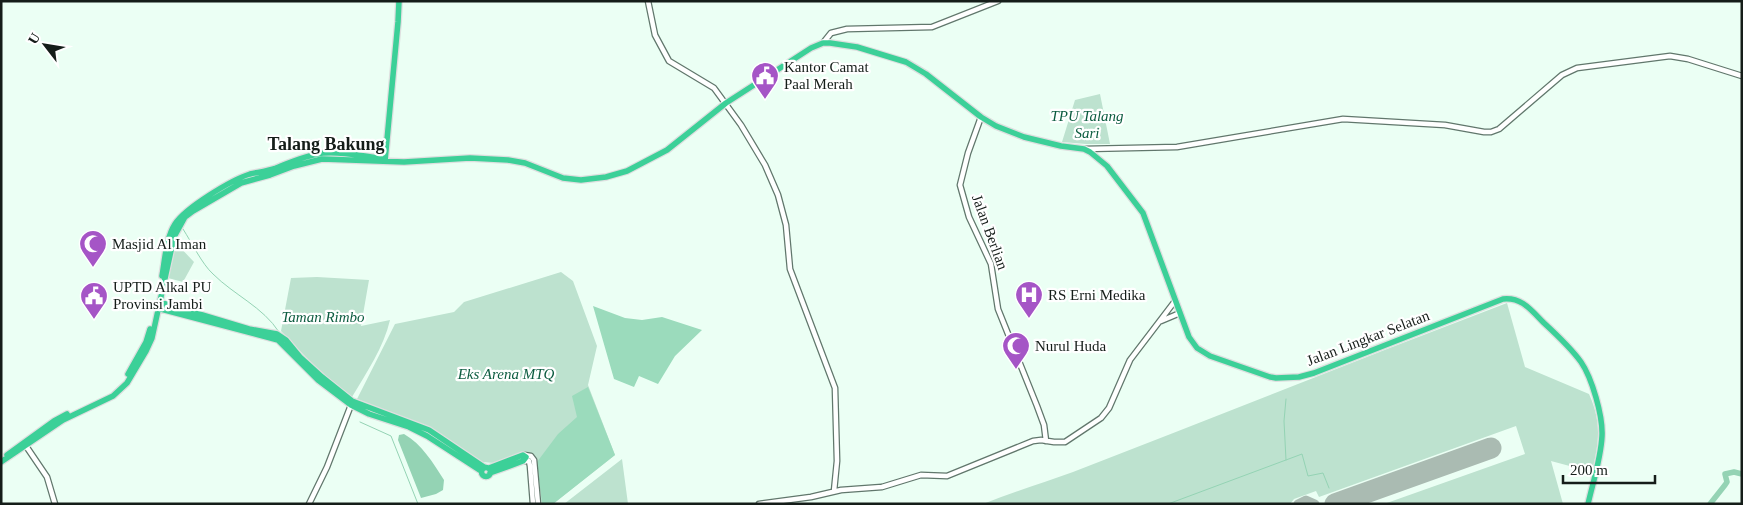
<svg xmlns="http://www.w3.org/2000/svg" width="1743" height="505" font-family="'Times New Roman',serif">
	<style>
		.green { fill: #bde2cf }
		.forest { fill: #9bdbbc }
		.water { fill: #94d3b4 }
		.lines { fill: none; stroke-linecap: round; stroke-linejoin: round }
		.stream { stroke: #94d3b4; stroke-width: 1 }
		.river { stroke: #94d3b4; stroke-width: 5.5 }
		.taxiway { stroke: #aabbb2; stroke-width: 9 }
		.runway { stroke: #aabbb2; stroke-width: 21 }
		.secondary-casing { stroke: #61776c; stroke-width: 7 }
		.highway-casing { stroke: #dedfdf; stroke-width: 8 }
		.secondary { stroke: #fff; stroke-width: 4.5 }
		.highway { stroke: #3cd098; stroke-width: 5.5 }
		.labels { text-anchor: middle; stroke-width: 4.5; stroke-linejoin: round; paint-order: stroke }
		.poi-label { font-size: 15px; fill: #151d19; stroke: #fff; text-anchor: start }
		.park-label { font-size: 15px; font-style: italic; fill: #0c5c40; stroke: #fff }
		.street-label { font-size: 15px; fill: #151d19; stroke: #fff }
		.quarter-label { font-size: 18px; font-weight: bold; fill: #151d19; stroke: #fff }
	</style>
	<rect width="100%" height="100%" fill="#ebfff4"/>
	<path class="green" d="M1100,94L1110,144H1086L1062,142L1075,100Z
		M176,243L194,262L183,282L168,278Z
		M561,272L573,281L597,346L588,385L615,455L553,504H542L537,462L535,457L525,453L494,463L482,462L426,426L357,399L395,324L454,312L464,302Z
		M317,277L369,280L361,326L390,320C384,347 366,373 352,397L321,373L281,331L291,278Z
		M1507,303L1525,367L1589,394C1602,423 1599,442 1592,472L1551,461L1563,504H1384L1525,454L1516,426L1319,497L1316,491L1294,499L1290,504H983C1013,492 1043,483 1073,472C1218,416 1362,358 1507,303Z
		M622,459L628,504H564Z"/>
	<path class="forest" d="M593,306L625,318L642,320L662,317L702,330L675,356L658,384L639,376L634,387L614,379Z
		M588,387L615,455L553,504H542L537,462L558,434L577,417L572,396Z"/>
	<path class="water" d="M404,434C422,444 433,463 444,480L443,490L436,494L421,498L398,440L399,435Z"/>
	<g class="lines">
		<path class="stream" d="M183,229C192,243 202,264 213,274C234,295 263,307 279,332
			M360,422L391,436L418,504
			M1286,460L1284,421L1286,399
			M1168,504L1302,454L1308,476L1323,473L1329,488"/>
		<path class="river" d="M1710,504L1725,485L1727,482L1725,474L1734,472L1742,474"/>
		<path class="taxiway" d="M1298,504L1306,500L1315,504"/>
		<path class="runway" d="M1335,504L1491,448"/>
		<defs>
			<path id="secondary" d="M648,1L655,35L669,61L714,88L741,125L765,165L778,195L786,225L790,269L835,388L837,461L834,491
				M823,43L831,33L847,29L932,27L998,1
				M981,117L968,153L960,185L969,217L991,264L998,309L1037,406L1044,425L1046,441
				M1085,149L1177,147L1343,119L1445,125L1484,132H1491L1499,129L1562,75L1577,68L1670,56L1688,59L1742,76
				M1161,321L1180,313
				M26,446L47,477L55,504
				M524,455L531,456L534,460L538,504
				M523,461H529L530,466L533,504
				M309,504L327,467L351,405
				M759,504L811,497L841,490L882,487L921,475L947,476L1033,441L1041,440L1054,442H1065L1101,418L1109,408L1130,360L1175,301"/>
			<path id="highway" d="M385,161L398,22L399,1
				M162,276C165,259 166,238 175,224C185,208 231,180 250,174C259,172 267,171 276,168C291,162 307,155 323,153C342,151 361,156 380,158
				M159,302L249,329L277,334L286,340L300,357L322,377L352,401L429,430L484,467
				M157,308L278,340L318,380L351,405L369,414L409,427L427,436L481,471
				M128,374L146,342L150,329
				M7,455L54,421L67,414
				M1,462L63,420L113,396L127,383L146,351L152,338L174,237L185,217L193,211L241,183L270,175L294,166L322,159L404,162L470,158L508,160L525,163L563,178L581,180L606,177L627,171L667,150L726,103L811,48L823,43H830L857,47L906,62L926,74L981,117L996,126L1024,137L1061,146L1084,149L1090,152L1107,166L1143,213L1189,337L1197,348L1210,356L1270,377L1276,378L1299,377L1314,373L1503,299C1522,297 1531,310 1544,323C1557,335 1571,348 1581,362C1592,378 1603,416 1602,436C1601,458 1593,482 1588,504
				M481.5 472a4.5 4.5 0 1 1 9 0a4.5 4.5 0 1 1-9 0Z
				M489,468L523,455L526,457L523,461L490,473"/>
		</defs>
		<use href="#secondary" class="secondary-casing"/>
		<use href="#highway" class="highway-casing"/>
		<use href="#secondary" class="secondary"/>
		<use href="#highway" class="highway"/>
	</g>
	<defs>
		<symbol id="civic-pin" viewBox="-11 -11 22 30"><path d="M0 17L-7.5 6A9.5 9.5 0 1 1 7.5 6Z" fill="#a555c6" stroke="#fff"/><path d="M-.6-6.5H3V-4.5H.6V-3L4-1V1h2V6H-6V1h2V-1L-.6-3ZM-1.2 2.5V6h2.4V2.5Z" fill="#fff"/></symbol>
		<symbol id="mosque-pin" viewBox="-11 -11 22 30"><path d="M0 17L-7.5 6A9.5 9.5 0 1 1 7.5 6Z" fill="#a555c6" stroke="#fff"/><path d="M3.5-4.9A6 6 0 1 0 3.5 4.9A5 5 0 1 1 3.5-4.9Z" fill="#fff"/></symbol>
		<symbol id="hospital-pin" viewBox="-11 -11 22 30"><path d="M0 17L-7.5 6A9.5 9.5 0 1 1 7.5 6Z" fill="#a555c6" stroke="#fff"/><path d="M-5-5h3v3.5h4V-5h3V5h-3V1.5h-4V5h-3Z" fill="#fff"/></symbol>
	</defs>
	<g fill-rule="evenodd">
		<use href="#civic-pin" x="749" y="60" width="32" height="43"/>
		<use href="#mosque-pin" x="77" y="228" width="32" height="43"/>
		<use href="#hospital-pin" x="1013" y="279" width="32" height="43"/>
		<use href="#civic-pin" x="78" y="280" width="32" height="43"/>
		<use href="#mosque-pin" x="1000" y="330" width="32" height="43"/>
	</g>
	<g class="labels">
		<g class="poi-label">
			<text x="784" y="72">Kantor Camat<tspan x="784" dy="17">Paal Merah</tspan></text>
			<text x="112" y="249">Masjid Al Iman</text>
			<text x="113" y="292">UPTD Alkal PU<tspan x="113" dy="17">Provinsi Jambi</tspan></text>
			<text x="1048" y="300">RS Erni Medika</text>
			<text x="1035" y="351">Nurul Huda</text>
		</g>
		<g class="park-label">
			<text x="1087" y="121">TPU Talang<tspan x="1087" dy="17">Sari</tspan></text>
			<text x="323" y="322">Taman Rimbo</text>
			<text x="506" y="379">Eks Arena MTQ</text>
		</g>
		<g class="street-label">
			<text transform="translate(990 232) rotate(70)" y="5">Jalan Berlian</text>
			<text transform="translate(1368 338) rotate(-21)" y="5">Jalan Lingkar Selatan</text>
		</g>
		<g class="quarter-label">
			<text x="326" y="150">Talang Bakung</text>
		</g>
	</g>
	<rect width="1743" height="505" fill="none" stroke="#151d19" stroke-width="5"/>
	<g transform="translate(45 45) rotate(301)" stroke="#ffffff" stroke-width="4" paint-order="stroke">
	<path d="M0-4L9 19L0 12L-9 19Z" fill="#151d19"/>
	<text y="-8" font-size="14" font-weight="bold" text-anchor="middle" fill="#151d19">U</text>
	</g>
	<path d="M1563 475v8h92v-8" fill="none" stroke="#151d19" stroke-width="2.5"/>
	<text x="1570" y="475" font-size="15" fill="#151d19" stroke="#ffffff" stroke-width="4" paint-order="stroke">200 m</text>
</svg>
